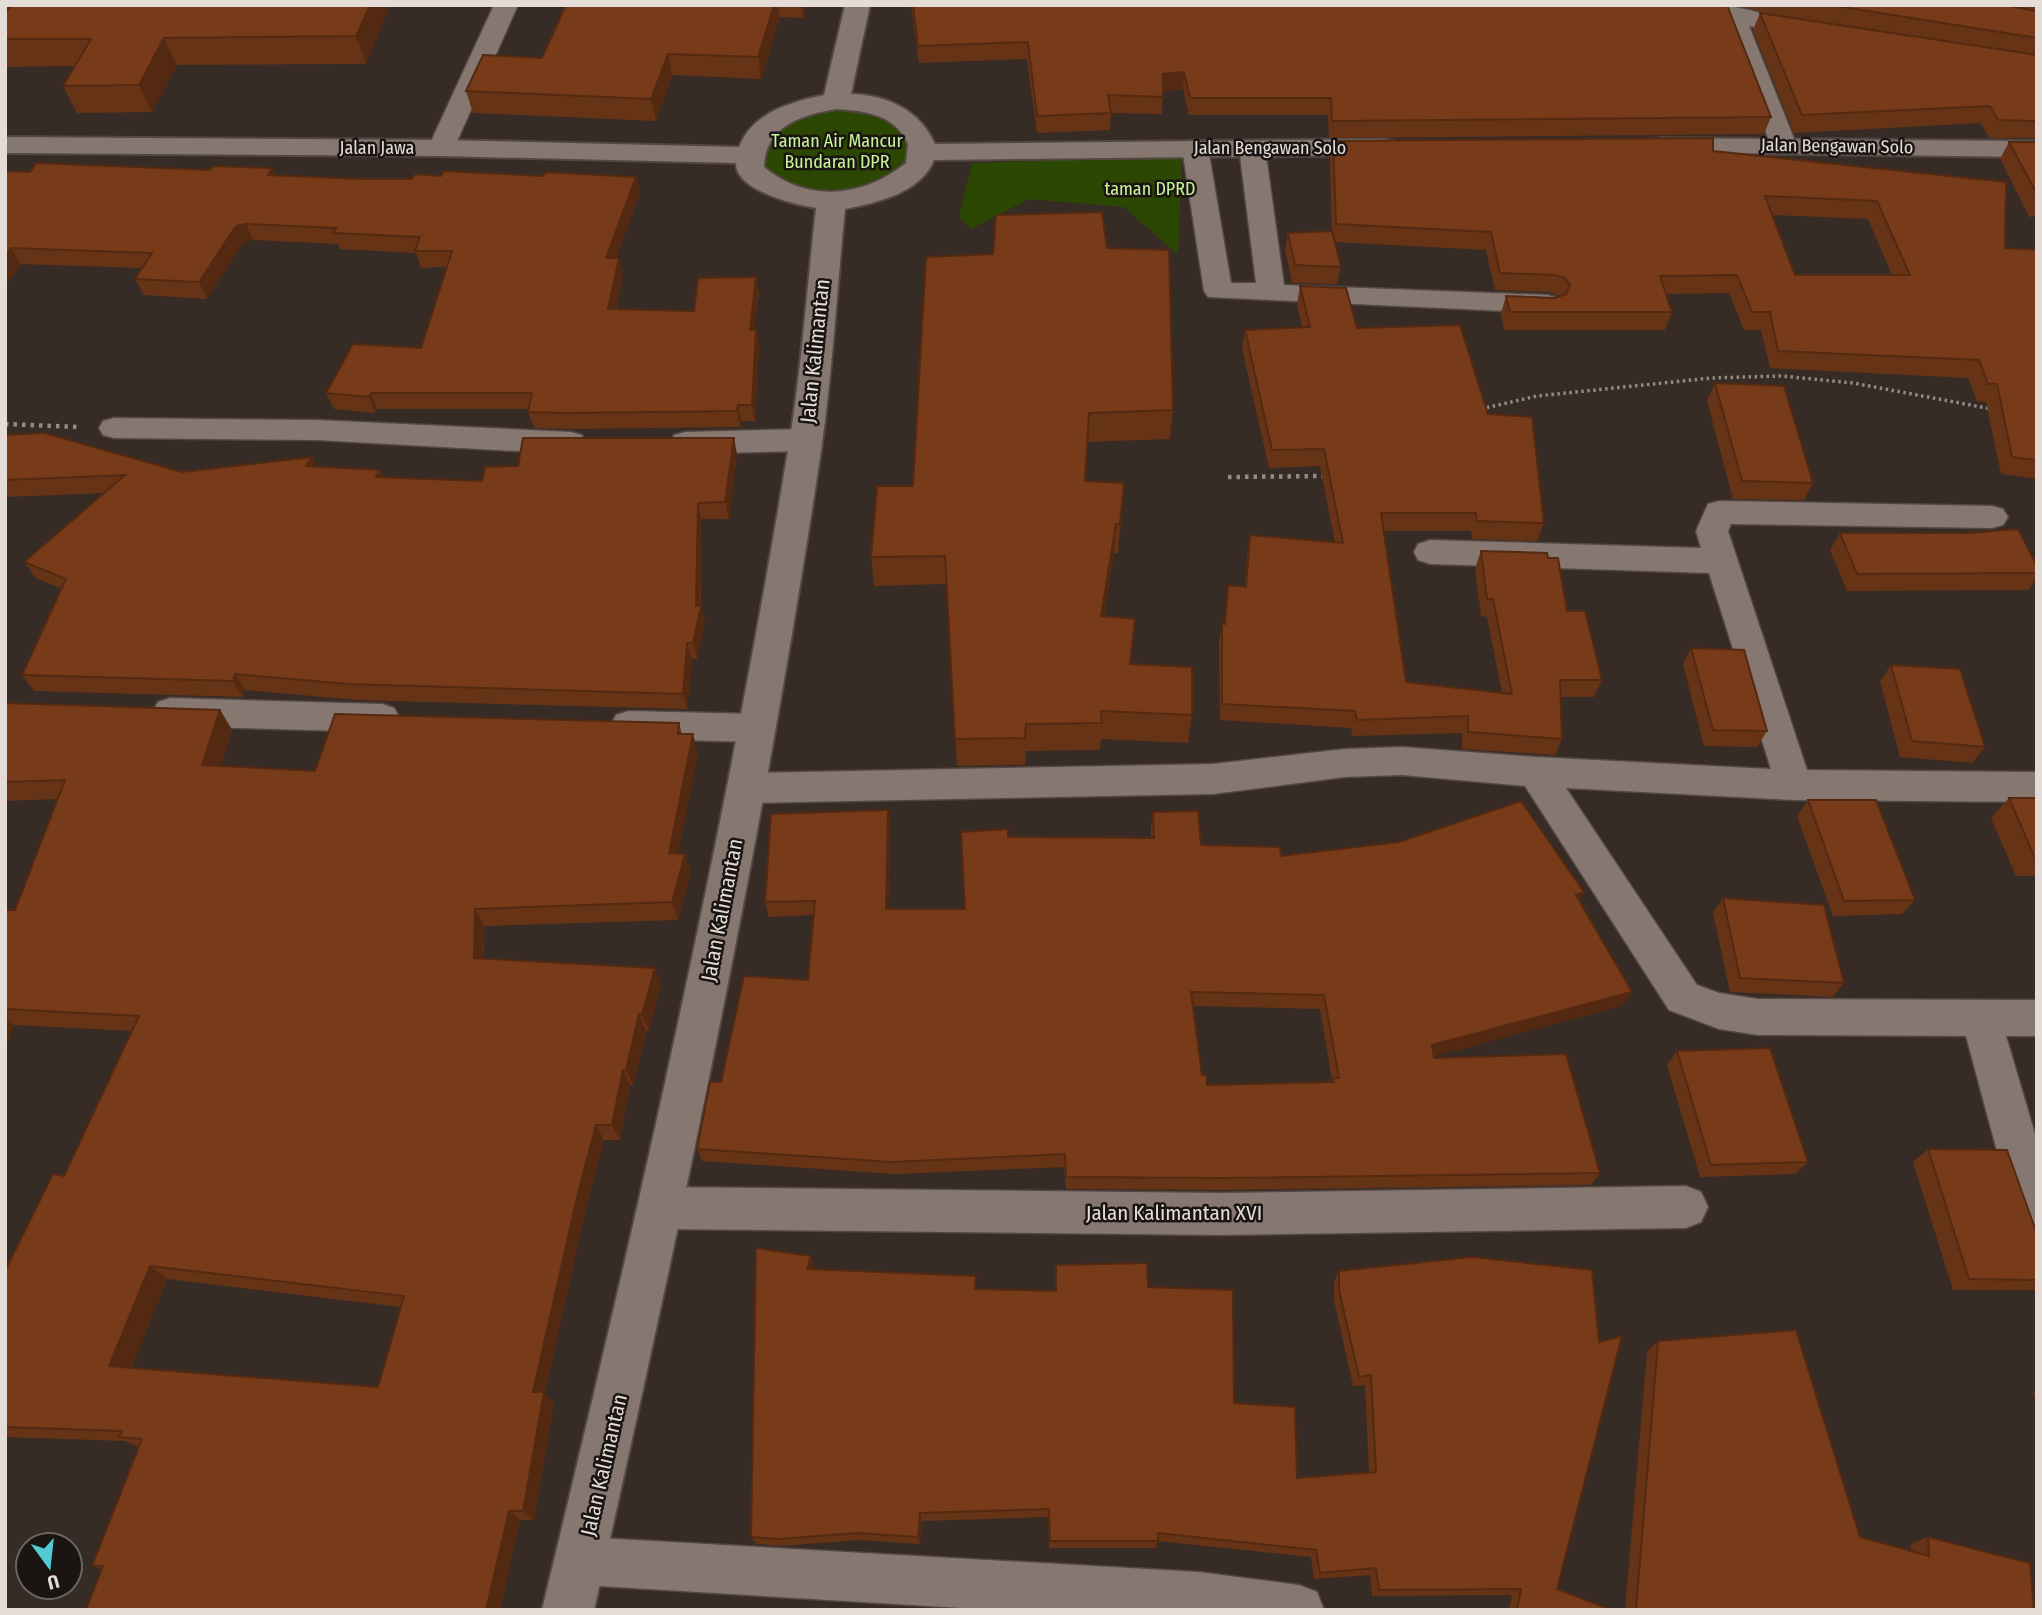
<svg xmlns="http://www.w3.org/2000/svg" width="2042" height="1615" font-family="'Fira Sans Condensed',sans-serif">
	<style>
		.green { fill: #2c4701 }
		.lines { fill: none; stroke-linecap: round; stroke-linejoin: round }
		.minor-casing { stroke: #524743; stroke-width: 3 }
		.secondary-casing { stroke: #524743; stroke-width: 4 }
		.path-far1 { stroke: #948a85; stroke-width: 3.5; stroke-dasharray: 2.5 3.5; stroke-linecap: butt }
		.path { stroke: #948a85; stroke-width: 4.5; stroke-dasharray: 3.5 5; stroke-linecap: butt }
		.minor { fill: #867770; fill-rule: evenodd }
		.secondary { fill: #867770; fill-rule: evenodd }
		.wall { fill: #673316; fill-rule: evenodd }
		.shaded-wall { fill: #542912 }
		.building { fill: #783b1a; stroke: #542912; stroke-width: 2; fill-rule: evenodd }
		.labels { text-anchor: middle; stroke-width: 5; stroke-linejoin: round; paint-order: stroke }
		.far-park-label { font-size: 18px; fill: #c7f499; stroke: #1a1512 }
		.far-street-label { font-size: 18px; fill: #e5dcd8; stroke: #1a1512 }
		.street-label { font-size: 21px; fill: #e5dcd8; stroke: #1a1512 }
	</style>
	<rect width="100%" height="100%" fill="#372b25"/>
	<path class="green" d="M836,101L898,116L918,166L831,203L759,179L758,133Z
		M1182,156L1178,255L1124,207L1029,199L971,229L959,217L972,163Z"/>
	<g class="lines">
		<defs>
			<path id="minor" d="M494,5H518L454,148L450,154H432L428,148Z
				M1692,5H1726L1813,24L1816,29L1813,34L1804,36L1749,26L1797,146L1793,152H1775L1771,146L1723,20L1696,10Z
				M1195,140L1204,142L1208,148L1231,283H1256L1239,148L1243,142H1261L1265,148L1284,285L1548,295L1558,298L1562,304L1558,310L1548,313L1208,297L1204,291L1182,148L1186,142Z
				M114,418L317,420L571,432L582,435L586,443L582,451L571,454L317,440L114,438L103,435L99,428L103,421Z
				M806,429L817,433L821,440L817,447L806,451L685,454L674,451L670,443L674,435L685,432Z
				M1719,501L1992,506L2003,509L2008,517L2003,525L1992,528L1731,524L1728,531L1807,770L2037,772V802L1794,800L1566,788L1697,985L1719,993L1758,999L2037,1000V1036H2006L2037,1141V1239L2022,1233L2015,1218L1966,1036L1758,1035L1719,1029L1669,1010L1525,786L1402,775L1345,777L1213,794L747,803L734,798L729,788L734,778L747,773L1213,764L1345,749L1402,747L1536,757L1771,769L1709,573L1430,564L1418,560L1414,552L1418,544L1430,540L1701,548L1696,531L1708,504Z
				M170,698L382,704L394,708L400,718L394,728L382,732L170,726L158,722L152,712L158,702Z
				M629,711L757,714L770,718L775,728L770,738L757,742L629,739L616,735L611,725L616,715Z
				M1686,1186L1701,1192L1708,1207L1701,1222L1686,1228L1221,1235L662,1229L647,1223L640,1208L647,1193L662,1187L1221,1193Z
				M582,1537L1199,1572L1299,1585L1317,1592L1324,1610H995L582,1585L565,1578L558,1561L565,1544Z"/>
			<path id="secondary" d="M845,5H870L851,94C887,95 920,110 935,144L1384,139L1394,141L1398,147L1394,153L1384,155L934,160C921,193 876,203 845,209C837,287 833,366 822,444C764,836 681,1223 594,1610H542C636,1223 725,836 789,444C802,366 807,287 816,208C795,205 735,190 736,163L441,156L5,153V137L441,140L739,147C753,112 791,102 824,95ZM836,109C865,111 895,114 908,144L906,163C863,198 807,203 764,167C765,126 802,115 836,109Z
				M1661,138L2037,141V157L1651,152L1647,146L1651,140Z"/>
		</defs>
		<use href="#minor" class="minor-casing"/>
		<use href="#secondary" class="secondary-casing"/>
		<path class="path-far1" d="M1481,409L1537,396L1711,378L1782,376L1853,383L1992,409"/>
		<path class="path" d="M5,424L78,427
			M1228,477L1325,476"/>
		<use href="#minor" class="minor"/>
		<use href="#secondary" class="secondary"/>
	</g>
	<path class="wall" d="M5,5H390L366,64L177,65L152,112L77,113L63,86L75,66L5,67Z
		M566,5H806L803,18L780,17L761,79L672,75L656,121L473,113L466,91L542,58Z
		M911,5H1727L1771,117L1764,134L1329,138L1328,115H1189L1183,89L1163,92L1162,114L1111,113L1110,130L1037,133L1027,59L919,63Z
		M1737,5H2037V138H1989L1981,123L1794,133L1753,30L1760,13L1845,26L1767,13Z
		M1333,141L1713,151L2006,182L2005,248L2037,250V479L2001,474L1986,402L1977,401L1968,378L1770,368L1761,330H1744L1729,293L1666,294L1672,312L1665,330H1504L1501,313L1506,296L1555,298L1559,296L1549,292L1495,290L1486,250L1334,242L1341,267L1337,284L1292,283L1285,250L1288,233H1332L1330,159ZM1772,215L1868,219L1892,275H1795Z
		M2009,142H2037V216L2029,217L2000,159Z
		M272,168L275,175L362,179H412L441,176L636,177L640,193L616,258H619L623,274L616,310L694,311L756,277L759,293L754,330H756L759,346L755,421H741L740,427L569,429L534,428L528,412L529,409H377L375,413L334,409L326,393L421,348L446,267L421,268L416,253L340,249L338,244L253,240L243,243L207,299L144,295L135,279L142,268L21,264L5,287V171L30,172Z
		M1107,248L1173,410L1170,439L1087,442L1085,481L1122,513L1118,553H1114L1104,617L1130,664L1192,715L1188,743L1101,739L1100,750L1026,751L1025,765L957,766L947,584L874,586L871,557L913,486L993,254Z
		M1300,286L1357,328L1488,414L1544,523L1537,541L1472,539L1471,531H1384L1406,682L1502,693L1487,617L1481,616L1475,568L1481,551L1548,558L1567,611L1602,680L1594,697H1561L1562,739L1555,755L1462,749V733L1352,736L1351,728L1220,720L1219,641L1222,624H1224L1228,585L1245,586L1247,553L1250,535L1335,543L1320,466L1269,468L1242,348L1245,330L1302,327L1297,304Z
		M1715,383L1813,483L1804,500L1733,499L1707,401Z
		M5,435L182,472L312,457L316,466L380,470L383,477L482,481L518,466L737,454L729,519H701V606L705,622L697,659H692L687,709L356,700L245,690L243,697L34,691L22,675L62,589L36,578L24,562L105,493L5,497Z
		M1840,533L2037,566V578L2028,590L1847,591L1830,550Z
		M1691,648L1767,731L1757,747L1704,746L1683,664Z
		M1891,665L1985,747L1972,763L1900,757L1880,681Z
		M5,703L220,710L232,730L221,766L315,771L679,723L682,734L698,753L678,853L691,872L678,920L484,926V959L655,968L661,985L649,1031H646L633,1086L630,1085L620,1140H604L586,1208L545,1393L554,1403L534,1520H520L500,1610H86L102,1569L92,1566L139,1448L125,1441L5,1437V1271L64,1176L132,1031L14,1025L8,1043L5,1044V910H15L57,799L5,801ZM167,1279L401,1307L378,1387L132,1367Z
		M2009,798H2037V876H2016L1991,818Z
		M1808,800L1915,900L1902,914L1833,916L1797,816Z
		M888,810L890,826L888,909H965L1008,837L1151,838V827L1153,812L1201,845L1579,900L1632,992L1622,1006L1433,1056L1434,1058L1600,1173L1591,1185L1221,1190L1066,1189L1064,1167L894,1174L702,1161L697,1149L721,1082L808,980L814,915L769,917L765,902ZM1193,1006L1320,1009L1332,1080L1331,1082L1207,1085L1202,1075Z
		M1723,898L1844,983L1832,997L1730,992L1713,913Z
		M1677,1051L1808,1162L1795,1174L1700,1177L1667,1065Z
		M1928,1149L2037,1234V1290H1953L1913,1162Z
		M756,1248L814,1267L813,1269L976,1289L1055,1291L1056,1265L1148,1287L1234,1403L1297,1478L1369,1473L1365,1385L1353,1386L1334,1300V1282L1339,1271L1557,1589L1612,1610H1509L1512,1595L1372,1596L1370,1575L1314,1579L1311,1557L1158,1541L1156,1548H1049L1048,1517L922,1521L920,1544L859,1540L783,1546L756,1544L751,1537Z
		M1658,1341L1860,1537L1911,1551V1544L1928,1537L2034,1610H1625L1647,1351Z
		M2037,1391V1404L2033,1393Z"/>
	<path class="shaded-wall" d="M370,5H390L366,64L356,36Z
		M774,5H778L780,17L761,79L758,57Z
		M801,5H806L803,18Z
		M164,38L177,65L152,112L139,85Z
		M668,54L672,75L656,121L651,99Z
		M1184,72L1183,89L1161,92L1163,74Z
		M272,168L279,184L268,175Z
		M636,177L640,193L610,274L606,258Z
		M246,224L253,240L243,243L207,299L199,282L236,226Z
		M11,248L21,264L5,287V256Z
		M619,258L623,274L612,326L608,309Z
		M756,277L759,293L752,347L750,330Z
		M756,330L759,346L755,421L752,405Z
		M371,393L377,409L375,413L369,397Z
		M738,405L741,421L740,427L737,411Z
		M734,438L737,454L729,519L725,502Z
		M312,457L320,473L306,466Z
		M380,470L387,486L376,477Z
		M1124,483L1122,513L1118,553L1120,524Z
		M698,503L701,519L700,609L701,606L705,622L697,659L693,643L696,606Z
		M1116,524L1114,553L1099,645L1101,616Z
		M687,643L692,659L687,709L683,694Z
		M235,674L245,690L243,697L233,681Z
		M220,710L232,730L215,784L202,765Z
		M693,734L698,753L675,871L669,853Z
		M888,810L890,826L888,924L886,909Z
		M685,854L691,872L678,920L672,902Z
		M1584,892L1576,907V895Z
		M475,909L484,926L483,975L474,958Z
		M655,968L661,985L649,1031L642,1015Z
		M1632,992L1622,1006L1425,1059L1432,1045Z
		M639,1014L646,1031L633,1086L626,1070Z
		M5,1017L14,1025L8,1043L5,1041Z
		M623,1070L630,1085L620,1140L612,1125Z
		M596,1125L604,1140L586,1208L545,1393L554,1403L534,1520L523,1511L533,1392L578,1193Z
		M811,1256L814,1267L811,1280L807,1269Z
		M150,1266L167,1279L128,1377L109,1366Z
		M509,1511L520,1520L500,1610H486Z
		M920,1513L922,1521L920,1544L918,1537Z"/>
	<path class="building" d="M5,5H370L356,36L164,38L139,85L63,86L91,39H5V14L10,7H5Z
		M566,5H774L758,57L668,54L651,99L466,91L483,55L542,58Z
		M913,5H1727L1771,117L1332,121L1331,98H1190L1184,72L1163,74V97L1108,95L1111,113L1037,116L1028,42L918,46Z
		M1830,5H2003L2037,11V38Z
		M1760,13L2037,55V121L1998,120L1990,106L1802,115Z
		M1713,138V151L2006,182L2005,248L2037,250V460L2012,457L1997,384H1988L1979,360L1778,351L1770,312H1752L1737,275L1660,276L1672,312H1510L1506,296L1555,298L1566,294L1570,285L1565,278L1555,275L1500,273L1491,232L1336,224L1333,141ZM1765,196L1877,201L1910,275H1795Z
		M2009,142H2037V194Z
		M36,163L210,170L213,166L272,168L268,175L362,179H412L415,174L441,176L444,171L543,176L545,172L636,177L606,258H619L608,309L694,311L698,278L756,277L750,330H756L752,405H738L737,411L564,413L528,412L532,393H371L369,397L326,393L353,344L421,348L452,251H415L420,237L333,233L336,228L246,224L236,226L199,282L135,279L152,253L11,248L5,256V171L30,172Z
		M1102,212L1107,248L1169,250L1173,410L1089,413L1085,481L1124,483L1120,524H1116L1101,616L1135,619L1130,664L1192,667V715L1101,711L1102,723L1026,724L1025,738L955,739L945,556L871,557L877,486H913L926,257L993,254L996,215Z
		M1332,231L1341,267L1295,265L1288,233Z
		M1300,286L1346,288L1357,328L1460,325L1488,414L1532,417L1544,523L1477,521L1476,513H1381L1406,682L1512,694L1493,599H1487L1481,551L1547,553L1548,558H1558L1567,611H1585L1602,680H1560L1562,739L1468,732V716L1357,720L1355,711L1222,704V624H1225L1228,585L1246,587L1250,535L1343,543L1324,449L1272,450L1245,330L1310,327Z
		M1715,383L1784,386L1813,483L1742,481Z
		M44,433L182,472L312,457L306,466L380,470L376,477L482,481L485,467L518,466L523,438H734L725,502L698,503L696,606H701L693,643H687L683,694L348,684L235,674L233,681L22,675L66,579L24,562L125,475L5,480V435Z
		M2018,529L2037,566V573L1857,574L1840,533H1969Z
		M1691,648L1744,650L1767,731L1713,730Z
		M1891,665L1960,669L1985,747L1912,741Z
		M5,703L220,710L202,765L315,771L335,714L679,723L678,734H693L669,853L685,854L672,902L475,909L474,958L655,968L642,1015L639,1014L626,1070H623L612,1125H596L578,1193L533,1392H544L523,1511H509L486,1610H86L103,1566H92L142,1439L119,1437L122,1431L5,1427V1271L53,1174L64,1176L139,1016L5,1009V910H15L65,780L5,782ZM150,1266L404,1296L378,1387L109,1366Z
		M2009,798H2037V856H2034Z
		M1808,800H1876L1915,900L1844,901Z
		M1521,801L1584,892L1576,895L1632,992L1432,1045L1434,1058L1566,1054L1600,1173L1224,1178L1066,1177L1065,1154L892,1162L697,1149L710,1082H721L744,976L808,980L815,901L765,902L771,814L888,810L886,909H965L961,832L1008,829V837L1154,838L1153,812L1198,811L1201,845L1280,847L1281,856L1399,842ZM1191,992L1324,995L1339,1078H1333L1334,1082L1207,1085L1206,1075H1202Z
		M1723,898L1824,905L1844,983L1740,978Z
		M1770,1048L1808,1162L1711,1165L1677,1051Z
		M1928,1149L2007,1150L2037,1234V1280L1969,1279Z
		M756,1248L811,1256L807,1269L976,1276L975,1289L1056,1291V1265L1147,1263L1148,1287L1233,1290L1234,1403L1295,1407L1297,1478L1376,1472L1371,1375L1359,1377L1339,1290V1271L1472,1257L1592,1270L1599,1342L1622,1336L1557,1589L1612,1610H1517L1521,1589L1379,1590L1376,1568L1320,1573L1316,1550L1158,1533V1541H1050L1049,1509L920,1513L918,1537L856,1533L779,1539L751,1537Z
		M1796,1330L1860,1537L1929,1556L1928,1537L2030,1563L2034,1610H1636L1658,1341Z"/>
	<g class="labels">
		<g class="far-park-label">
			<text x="837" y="147">Taman Air Mancur<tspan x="837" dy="21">Bundaran DPR</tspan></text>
			<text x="1150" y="195">taman DPRD</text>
		</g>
		<g class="far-street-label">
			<text transform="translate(1837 146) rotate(1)" y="6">Jalan Bengawan Solo</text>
			<text x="377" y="154">Jalan Jawa</text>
			<text x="1270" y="154">Jalan Bengawan Solo</text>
		</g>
		<g class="street-label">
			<text transform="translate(815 351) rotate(-84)" y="7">Jalan Kalimantan</text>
			<text transform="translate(722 910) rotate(-79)" y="7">Jalan Kalimantan</text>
			<text x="1174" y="1220">Jalan Kalimantan XVI</text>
			<text transform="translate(604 1465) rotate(-77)" y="7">Jalan Kalimantan</text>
		</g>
	</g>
	<rect width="2042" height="1615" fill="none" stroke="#e5dcd8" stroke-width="14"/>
	<g transform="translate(49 1566) rotate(165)"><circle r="33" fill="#1a1512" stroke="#6b6561" stroke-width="2"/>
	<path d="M0-5L12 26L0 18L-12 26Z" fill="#51ccd3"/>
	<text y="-10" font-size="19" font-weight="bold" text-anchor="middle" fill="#e5dcd8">U</text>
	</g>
</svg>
